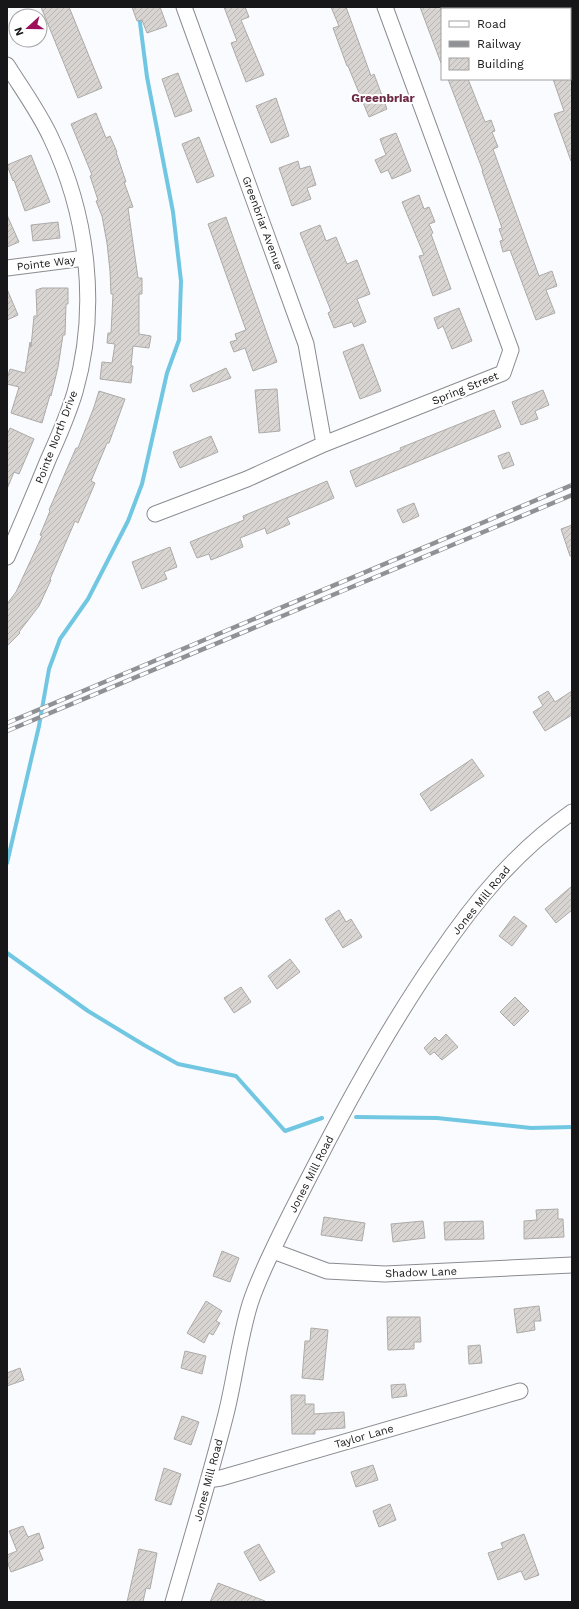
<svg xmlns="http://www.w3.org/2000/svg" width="579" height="1609" font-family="'Work Sans',sans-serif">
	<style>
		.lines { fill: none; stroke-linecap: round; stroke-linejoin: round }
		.stream { stroke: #71c7e2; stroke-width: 4 }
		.building { fill: url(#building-hatch); stroke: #adaaa7 }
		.minor-casing { stroke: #8b8c90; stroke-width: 17 }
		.minor { stroke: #fff; stroke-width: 15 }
		.rail-casing { stroke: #909194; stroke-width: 4.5 }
		.rail { stroke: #fff; stroke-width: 3; stroke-dasharray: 9; stroke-linecap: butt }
		.labels { text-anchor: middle; stroke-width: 4; stroke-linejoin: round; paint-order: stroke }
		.street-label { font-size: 11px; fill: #171719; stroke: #fff }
		.neighbourhood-label { font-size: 12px; font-weight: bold; fill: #6c2a45; stroke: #fff }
	</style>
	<defs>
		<pattern id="building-hatch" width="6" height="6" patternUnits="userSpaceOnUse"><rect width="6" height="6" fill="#d7d4d1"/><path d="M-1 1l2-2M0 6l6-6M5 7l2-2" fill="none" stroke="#b8b5b3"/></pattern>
	</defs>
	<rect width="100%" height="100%" fill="#f9fbff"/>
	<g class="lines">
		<path class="stream" d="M7,863L39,726L49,669L60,639L88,599L128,521L142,484L167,373L179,340L181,281L173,212L147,77L138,7
			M7,953L88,1011L144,1045L178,1064L236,1076L285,1131L322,1118
			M356,1117L437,1118L531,1128L572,1127"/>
	</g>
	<path class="building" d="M41,7H69L102,88L78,98Z
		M132,7H160L167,26L147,33L142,20L137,21Z
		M224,7H245L249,17L241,20L264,75L246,82L231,43L237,41Z
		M331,7H346L371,76L374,74L387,109L369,117L348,66H347L333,28L339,26Z
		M420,7H440L442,12V63H441Z
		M178,73L192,111L175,117L162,79Z
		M448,79H468L485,122L491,120L495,131L492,132L498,147L493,149L539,276L552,271L557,286L546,290L555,313L536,320L510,250L503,252L500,241L503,240L499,229L502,228L482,171H483Z
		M553,79H570L572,83V161H571L554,114L564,111Z
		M276,98L289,136L271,143L256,106Z
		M96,113L106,138L110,136L117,152H116L126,182H124L133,207L128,208L138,278H142V294H139V334L151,336L149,348L133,346L131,366H133L131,383L100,379L102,362L112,363L115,344L107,343L108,333H111L113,294H111L110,271L107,243L102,216L96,201L98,200L90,176L92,175L71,124Z
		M396,133L411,171L392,179L388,170L381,173L375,160L386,155L380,139Z
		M199,137L214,176L197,183L182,144Z
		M31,155L50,202L25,211L14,180L13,181L7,165Z
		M298,161L300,169L310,166L316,185L307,188L311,199L292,206L279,168Z
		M419,195L424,209L429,207L435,222L429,224L433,233L431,234L451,289L433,296L419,256L424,255L402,202Z
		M7,215L19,242L7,247Z
		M226,217L277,362L253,371L245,348L234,352L230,342L237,340L235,334L246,330L208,224Z
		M58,222L60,238L33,241L31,225Z
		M320,225L326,241L336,237L347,264L357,260L370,294L357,299L366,322L354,327L352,322L334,328L328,313L331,311L300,233Z
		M42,288H68V304H66L65,335H63L58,367L51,396L50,395L42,423L11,413L19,387L7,384V379L10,369L25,373L30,342L31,347L34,316H37L36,290Z
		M7,289L18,315L7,320Z
		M459,308L472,341L452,349L443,326L438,329L434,318Z
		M363,344L381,391L360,399L343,352Z
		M226,368L231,378L193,392L190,385Z
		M277,389L280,431L259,433L255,390Z
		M543,390L549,405L535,411L538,419L521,425L512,402Z
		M99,391L125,399L109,443H107L91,481L95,483L78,523L75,521L50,579L51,580L39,606L19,632L20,633L7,646V604L16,592L42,536L40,535L50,511L49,510L76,448H78L94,407Z
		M494,410L501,427L356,487L350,471L401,450L400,448Z
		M10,428L34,439L19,474L14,472L7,489V435Z
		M211,436L218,452L180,468L173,452Z
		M509,452L514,465L503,469L498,456Z
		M327,481L334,498L287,518L290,524L267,534L265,528L240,538L243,547L211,560L209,554L197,558L190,542L244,520L243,516Z
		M414,503L419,516L403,523L397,510Z
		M572,525V556H570L561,529Z
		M170,547L177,567L164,572L167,579L142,589L132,562Z
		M548,691L555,702L572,691V715L545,731L533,712L543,706L538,697Z
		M472,759L484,776L431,811L420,794Z
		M572,886V910L556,923L545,909Z
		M339,910L346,922L351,919L362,937L343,948L325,919Z
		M514,916L527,926L512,946L499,936Z
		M290,959L300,972L277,989L268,976Z
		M241,987L251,1002L234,1013L224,998Z
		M515,997L529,1011L514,1026L500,1012Z
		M446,1034L458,1047L442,1060L434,1052L430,1055L424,1048L435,1037L439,1041Z
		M558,1209V1219H563L564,1237L524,1239V1221L537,1220L536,1210Z
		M324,1217L365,1223L362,1241L321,1235Z
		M423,1221L425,1238L393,1242L391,1224Z
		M483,1221L484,1239L445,1240L444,1222Z
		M222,1251L239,1258L230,1282L213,1276Z
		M206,1301L222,1311L216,1321L220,1323L213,1335L209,1333L204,1343L187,1333Z
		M539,1306L541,1321H534L535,1330L517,1333L514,1309Z
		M387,1317H420L421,1342H414V1349L388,1350Z
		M311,1328L328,1330L323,1380L302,1378L305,1341H310Z
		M480,1345L482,1363L469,1364L468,1346Z
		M185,1351L206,1356L202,1374L181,1368Z
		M20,1368L24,1380L7,1386V1373Z
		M405,1384L407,1396L392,1398L391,1385Z
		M291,1395H305V1404H314V1414L344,1412L345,1428L315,1430V1434H292Z
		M182,1416L199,1422L191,1445L174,1439Z
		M373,1465L378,1480L356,1487L351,1472Z
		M164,1468L181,1474L171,1505L155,1500Z
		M390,1504L396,1520L379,1527L373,1511Z
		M23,1526L28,1537L39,1533L44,1548L39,1550L43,1560L11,1572L7,1561V1555L17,1551L9,1531Z
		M524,1534L539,1575L525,1580L521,1571L498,1580L488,1553L503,1548L501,1543Z
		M259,1544L275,1572L260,1581L244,1552Z
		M139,1549L157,1553L150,1589L146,1588L143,1602H127Z
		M218,1583L265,1601V1602H210Z"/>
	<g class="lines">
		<defs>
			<path id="minor" d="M184,7L306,344L324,444
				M7,65C22,89 39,112 51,138C88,216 99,308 75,392C68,415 58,438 48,460C35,492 21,525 7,557
				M7,268L85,258
				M155,514L247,479L324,444L503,373L511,350L385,7
				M273,1251L327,1271L385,1274L572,1265
				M208,1480L221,1478L520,1391
				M173,1602C191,1540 210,1477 226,1414C235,1378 239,1340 250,1304C257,1282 267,1262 277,1241C290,1214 304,1187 318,1160C354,1090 392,1022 437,957C475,901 516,851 572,812"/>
		</defs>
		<use href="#minor" class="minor-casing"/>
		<use href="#minor" class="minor"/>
		<defs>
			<path id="rail" d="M7,723L572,485
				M7,731L572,495"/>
		</defs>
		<use href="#rail" class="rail-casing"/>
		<use href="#rail" class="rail"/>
	</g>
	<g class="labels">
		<g class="street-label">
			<text transform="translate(263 223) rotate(70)" y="4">Greenbriar Avenue</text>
			<text transform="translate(46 263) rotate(-7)" y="4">Pointe Way</text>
			<text transform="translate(465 388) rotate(-22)" y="4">Spring Street</text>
			<text transform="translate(56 437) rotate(-69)" y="4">Pointe North Drive</text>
			<text transform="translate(481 900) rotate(-51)" y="4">Jones Mill Road</text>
			<text transform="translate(311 1174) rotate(-63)" y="4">Jones Mill Road</text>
			<text transform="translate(421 1272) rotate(-2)" y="4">Shadow Lane</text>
			<text transform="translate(364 1436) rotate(-16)" y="4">Taylor Lane</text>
			<text transform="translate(208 1480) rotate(-75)" y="4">Jones Mill Road</text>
		</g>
		<g class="neighbourhood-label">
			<text x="383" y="102">Greenbriar</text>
		</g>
	</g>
	<rect width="579" height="1609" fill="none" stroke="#171719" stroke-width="16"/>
	<rect x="441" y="8" width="130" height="72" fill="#ffffff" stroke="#a2a2a3"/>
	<rect x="449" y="21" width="20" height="6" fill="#ffffff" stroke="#a2a2a3"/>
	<text x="477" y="28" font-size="12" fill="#171719">Road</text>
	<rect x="449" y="41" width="20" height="6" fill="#909194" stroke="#a2a2a3"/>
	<text x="477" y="48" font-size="12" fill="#171719">Railway</text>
	<rect x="449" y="58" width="20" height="12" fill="url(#building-hatch)" stroke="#a2a2a3"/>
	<text x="477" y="68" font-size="12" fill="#171719">Building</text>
	<g transform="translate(28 28) rotate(249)"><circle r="19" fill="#ffffff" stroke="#a2a2a3"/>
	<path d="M0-3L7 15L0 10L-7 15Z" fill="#9d0d59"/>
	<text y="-6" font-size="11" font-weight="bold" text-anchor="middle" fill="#171719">N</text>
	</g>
</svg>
